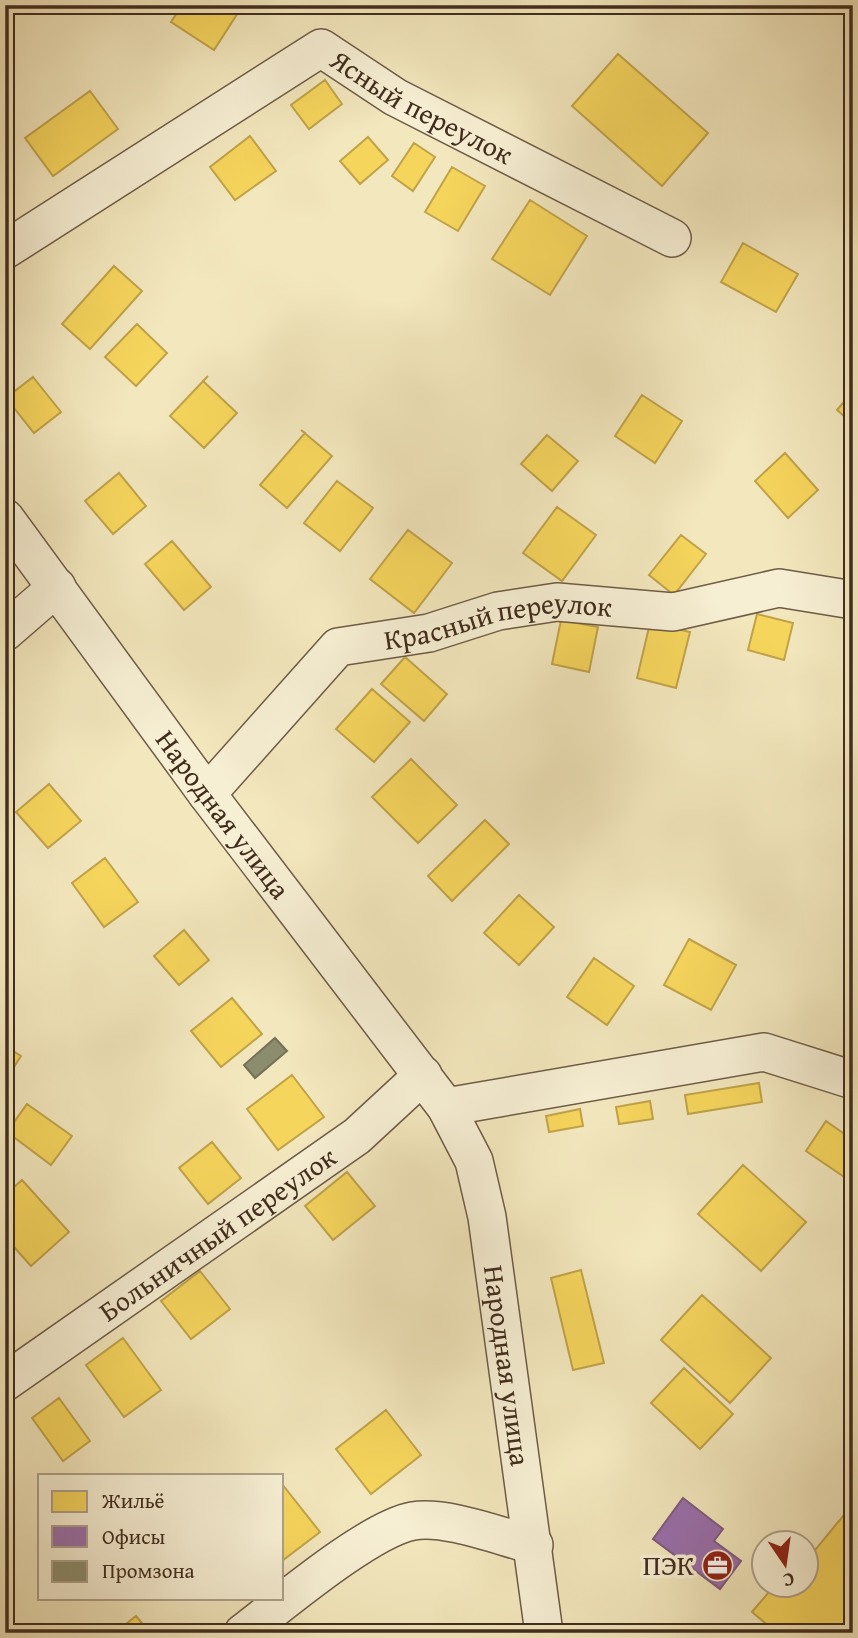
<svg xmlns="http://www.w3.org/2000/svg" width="858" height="1638" font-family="'Gentium Book Plus',serif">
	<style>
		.homes { fill: #f6d55c; stroke: #c0a349; stroke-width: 2 }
		.offices { fill: #9970ab; stroke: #7f5c81; stroke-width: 2 }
		.industry { fill: #8c8c6e; stroke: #767056; stroke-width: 2 }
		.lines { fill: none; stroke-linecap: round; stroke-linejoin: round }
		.minor-casing { stroke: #6e5c46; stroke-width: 40 }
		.minor { stroke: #f7efd4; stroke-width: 37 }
		.labels { text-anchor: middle; stroke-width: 7; stroke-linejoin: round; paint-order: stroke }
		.street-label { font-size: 28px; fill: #412d1e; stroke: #f7efd4 }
		.poi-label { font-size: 28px; fill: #412d1e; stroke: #f7efd4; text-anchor: end }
	</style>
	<rect width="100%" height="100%" fill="#f3e7bd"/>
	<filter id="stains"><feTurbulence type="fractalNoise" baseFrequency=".00286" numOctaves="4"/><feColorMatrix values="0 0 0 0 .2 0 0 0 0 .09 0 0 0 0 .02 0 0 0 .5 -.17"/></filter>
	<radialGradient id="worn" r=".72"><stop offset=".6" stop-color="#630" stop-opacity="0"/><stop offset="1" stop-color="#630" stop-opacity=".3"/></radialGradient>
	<path class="homes" d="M182,5H243L214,50L171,22Z
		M618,54L708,133L662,186L572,106Z
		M325,80L342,104L309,129L291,105Z
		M90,91L118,129L53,176L25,138Z
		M250,136L276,171L235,200L210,167Z
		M368,137L388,160L360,184L340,161Z
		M414,143L435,157L413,191L392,176Z
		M452,167L485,186L458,231L425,212Z
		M530,200L587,236L550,295L492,259Z
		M743,243L798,274L776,312L721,282Z
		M114,266L142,291L90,349L62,324Z
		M137,324L167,353L136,386L105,357Z
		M208,376L203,381L237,413L204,448L170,416Z
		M33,377L61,412L34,433L6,398Z
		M853,391V424L837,410Z
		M642,395L682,421L655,463L615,436Z
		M301,430L332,456L287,508L260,485L305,433Z
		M547,435L578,461L552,491L521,464Z
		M785,453L818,490L788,518L755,481Z
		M119,473L146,506L113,534L85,501Z
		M337,481L373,508L340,551L304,523Z
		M557,507L596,535L562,581L523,553Z
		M408,530L452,563L414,613L370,579Z
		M681,535L706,554L674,595L649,575Z
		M172,541L211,587L184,610L145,564Z
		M757,614L793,623L784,660L748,650Z
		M561,620L598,627L589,672L552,664Z
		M650,623L690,632L676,688L637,678Z
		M405,657L447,694L424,721L381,684Z
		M853,675V693L846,690Z
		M372,689L410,722L374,762L336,729Z
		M411,759L457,805L418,843L372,797Z
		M49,784L81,821L48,848L16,812Z
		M485,820L509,844L452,901L428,876Z
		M105,858L138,902L104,927L72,883Z
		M519,895L554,927L519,965L484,933Z
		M184,930L209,960L179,985L154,956Z
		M689,939L736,965L711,1010L664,985Z
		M594,958L634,986L607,1025L567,997Z
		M232,998L262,1034L221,1067L191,1031Z
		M853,1009V1028L845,1023Z
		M5,1046L21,1056L5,1081Z
		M292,1075L324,1117L278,1150L247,1109Z
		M759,1083L762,1102L688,1114L685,1095Z
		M650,1101L653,1119L619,1124L616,1107Z
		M27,1104L72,1136L51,1165L7,1132Z
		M580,1109L583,1126L549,1132L546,1116Z
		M826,1121L853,1140L850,1181L806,1151Z
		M212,1142L241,1178L208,1204L179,1168Z
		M743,1165L806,1222L761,1271L698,1214Z
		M347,1172L375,1206L333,1240L305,1206Z
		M22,1180L69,1232L31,1266L5,1237V1195Z
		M581,1270L604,1363L573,1370L551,1278Z
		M200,1271L230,1309L191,1339L161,1301Z
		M702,1295L771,1358L730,1403L661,1340Z
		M123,1338L161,1390L124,1417L86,1365Z
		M684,1368L733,1414L700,1449L651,1403Z
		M59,1398L90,1441L63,1461L32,1418Z
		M386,1410L421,1455L371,1494L336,1449Z
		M282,1484L320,1532L282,1561Z
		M853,1504V1633H777L752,1612L774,1586H806V1561Z
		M136,1616L150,1633H115Z"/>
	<path class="offices" d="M683,1498L723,1529L714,1541L741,1561L720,1589L653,1539Z"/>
	<path class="industry" d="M275,1038L287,1051L255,1078L244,1065Z"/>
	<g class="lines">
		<defs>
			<g id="minor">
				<path id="s1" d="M5,250L321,48L395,97L672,238"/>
				<path id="s2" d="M5,518L207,794L446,1107L474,1161L487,1217L544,1633"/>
				<path d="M5,632L57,587"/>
				<path id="s3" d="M207,794L338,647L429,633L498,611L557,602L673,612L779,588L853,600"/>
				<path d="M446,1107L764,1052L853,1080"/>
				<path id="s4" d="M5,1382L357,1136L423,1075"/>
				<path d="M243,1633C281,1604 369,1529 413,1521C446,1515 501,1537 534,1545"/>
			</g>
		</defs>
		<use href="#minor" class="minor-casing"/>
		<use href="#minor" class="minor"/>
	</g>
	<defs>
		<symbol id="office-disc" viewBox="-11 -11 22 22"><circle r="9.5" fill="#8f2418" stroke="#f7efd4"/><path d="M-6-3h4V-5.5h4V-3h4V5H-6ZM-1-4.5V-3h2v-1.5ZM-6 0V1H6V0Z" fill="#fff"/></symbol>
	</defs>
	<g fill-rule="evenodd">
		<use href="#office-disc" x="700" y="1548" width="35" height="35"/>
	</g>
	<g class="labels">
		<g class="street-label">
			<text dy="10" stroke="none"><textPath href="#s1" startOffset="492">Ясный переулок</textPath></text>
			<text dy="10" stroke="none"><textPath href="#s3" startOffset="360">Красный переулок</textPath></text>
			<text dy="10" stroke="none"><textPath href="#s2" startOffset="368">Народная улица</textPath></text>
			<text dy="10" stroke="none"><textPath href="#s4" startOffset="259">Больничный переулок</textPath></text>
			<text dy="10" stroke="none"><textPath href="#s2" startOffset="1004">Народная улица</textPath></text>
		</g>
		<g class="poi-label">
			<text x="694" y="1575">ПЭК</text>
		</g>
	</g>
	<rect width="858" height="1638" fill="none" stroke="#f3e7bd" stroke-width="28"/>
	<rect x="7" y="7" width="844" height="1624" fill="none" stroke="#412d1e" stroke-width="3.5"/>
	<rect x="14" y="14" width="830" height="1610" fill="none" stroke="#412d1e" stroke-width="2"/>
	<rect x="38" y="1474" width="245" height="126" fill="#f7efd4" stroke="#aea18b" stroke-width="2"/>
	<rect x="52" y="1491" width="35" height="21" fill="#f6d55c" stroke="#aea18b" stroke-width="2"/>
	<text x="102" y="1508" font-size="21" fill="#412d1e">Жильё</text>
	<rect x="52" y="1526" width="35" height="21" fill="#9970ab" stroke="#aea18b" stroke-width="2"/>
	<text x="102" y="1544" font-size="21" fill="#412d1e">Офисы</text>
	<rect x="52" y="1561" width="35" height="21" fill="#8c8c6e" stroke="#aea18b" stroke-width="2"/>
	<text x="102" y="1578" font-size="21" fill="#412d1e">Промзона</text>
	<g transform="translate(785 1564) rotate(167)"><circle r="33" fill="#f7efd4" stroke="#aea18b" stroke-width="2"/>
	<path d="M0-5L12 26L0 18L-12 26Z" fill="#8f2418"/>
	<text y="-10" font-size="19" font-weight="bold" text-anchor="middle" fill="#412d1e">С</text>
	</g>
	<rect width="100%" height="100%" filter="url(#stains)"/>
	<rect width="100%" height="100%" fill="url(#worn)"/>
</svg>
